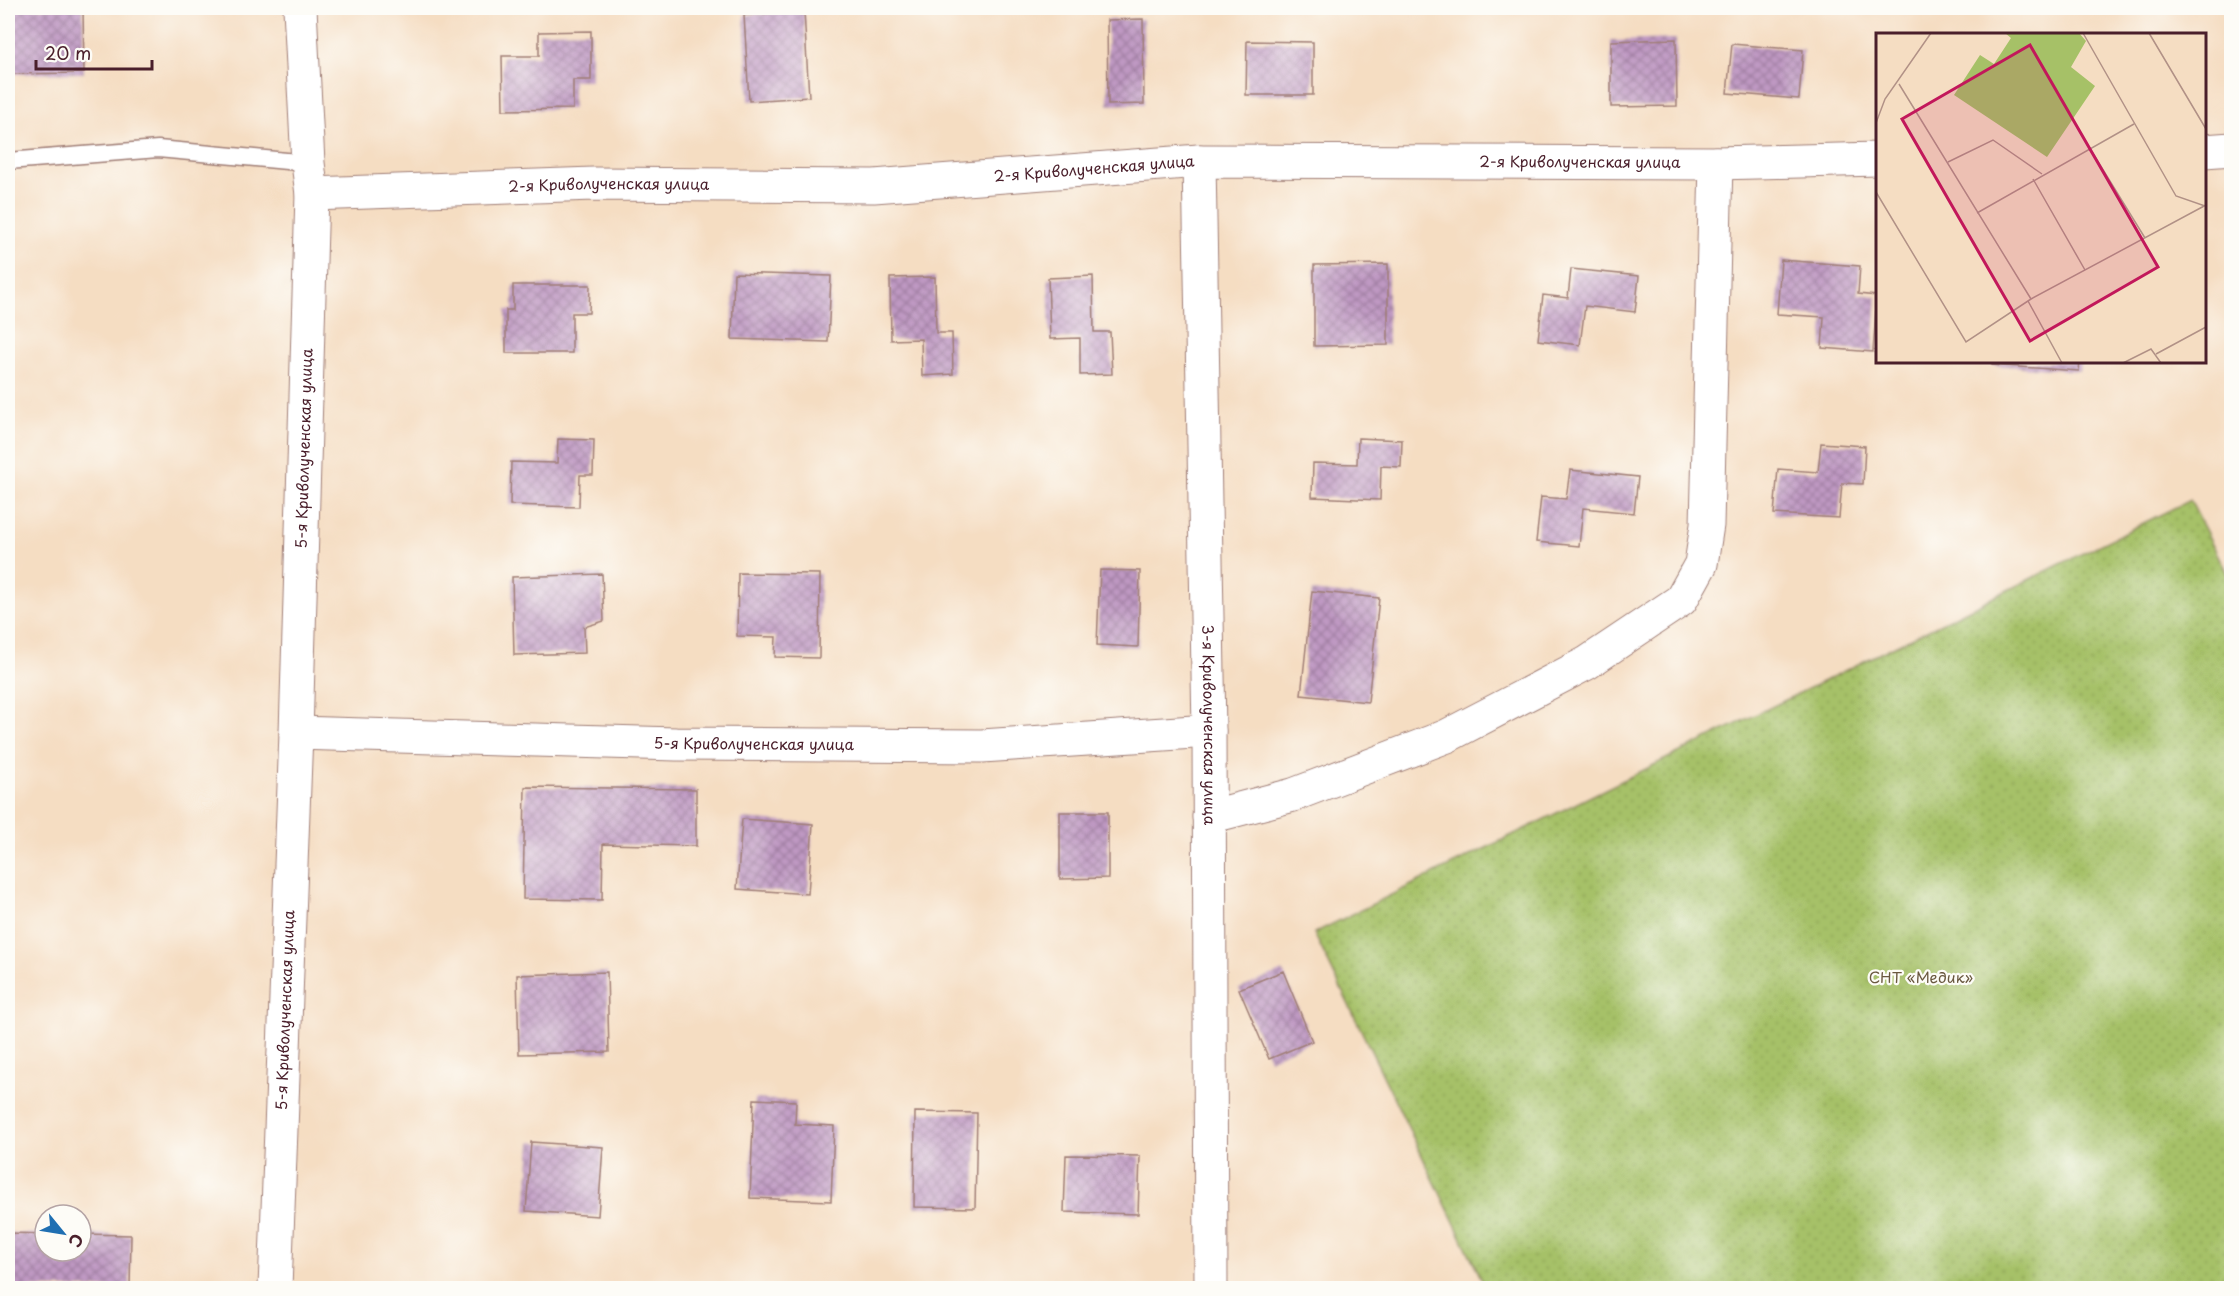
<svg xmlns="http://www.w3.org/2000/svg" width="2239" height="1296" font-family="'Playpen Sans',sans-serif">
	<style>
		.garden { fill: url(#garden-dots); stroke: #787049; stroke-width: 1.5 }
		.building { fill: url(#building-cross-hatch) }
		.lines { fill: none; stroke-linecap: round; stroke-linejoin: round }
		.lane-casing { stroke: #a07e76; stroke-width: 19 }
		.street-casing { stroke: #a07e76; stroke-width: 35 }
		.lane { stroke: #fff; stroke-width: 16 }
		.street { stroke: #fff; stroke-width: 33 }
		.labels { text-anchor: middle; stroke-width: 4.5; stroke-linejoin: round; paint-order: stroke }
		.street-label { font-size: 15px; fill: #4a1f2b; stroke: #fdfcf7 }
		.park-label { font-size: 15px; fill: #6a5840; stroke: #fdfcf7 }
		.inset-road { fill: none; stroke: #b19186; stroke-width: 1.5 }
		.view { fill: #c2185b; fill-opacity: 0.15; stroke: #c2185b; stroke-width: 3 }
		.inset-edge { fill: none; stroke: #4a1f2b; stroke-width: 3 }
	</style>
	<defs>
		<pattern id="garden-dots" width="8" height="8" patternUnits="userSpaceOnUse" patternTransform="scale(1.5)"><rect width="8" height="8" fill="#a6c167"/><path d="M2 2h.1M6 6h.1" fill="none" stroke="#90a55a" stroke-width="1.8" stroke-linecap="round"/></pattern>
		<pattern id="building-cross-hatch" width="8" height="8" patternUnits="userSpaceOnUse" patternTransform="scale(1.5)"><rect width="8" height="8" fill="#bf99c3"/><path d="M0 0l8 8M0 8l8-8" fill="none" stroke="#9d7c9f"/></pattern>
	</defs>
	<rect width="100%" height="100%" fill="#fdfcf7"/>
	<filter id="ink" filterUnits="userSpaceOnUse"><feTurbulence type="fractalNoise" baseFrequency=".0167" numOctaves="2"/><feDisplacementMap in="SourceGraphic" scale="12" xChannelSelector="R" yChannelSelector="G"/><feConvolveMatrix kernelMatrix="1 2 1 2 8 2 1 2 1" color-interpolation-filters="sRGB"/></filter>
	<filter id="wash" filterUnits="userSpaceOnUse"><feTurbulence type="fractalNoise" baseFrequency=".008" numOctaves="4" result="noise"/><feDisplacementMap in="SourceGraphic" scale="24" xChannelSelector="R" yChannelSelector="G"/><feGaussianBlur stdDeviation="1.35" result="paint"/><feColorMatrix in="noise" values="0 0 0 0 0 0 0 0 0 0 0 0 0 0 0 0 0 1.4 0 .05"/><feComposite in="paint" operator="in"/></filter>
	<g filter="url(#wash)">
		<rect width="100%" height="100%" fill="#f5ddc2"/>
		<path class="garden" d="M2190,500L2231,581V1288H1486L1314,933Z"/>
		<g id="blocks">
			<path class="building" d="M8,8H83L84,73L8,74Z
				M804,11L809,97L749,101L744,15Z
				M1143,19L1144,104L1108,105L1107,20Z
				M591,31V80H573V109L503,110L502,56H539V32Z
				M1676,39L1677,106L1611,107V41Z
				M1247,41L1313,42V95H1246Z
				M1732,44L1803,50L1799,99L1727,93Z
				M1781,260L1860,266L1858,294L1877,296L1873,352L1822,348L1824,317L1777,314Z
				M1388,264V345L1314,346V265Z
				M1571,269L1639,276L1635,312L1585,306L1580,345L1538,340L1543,295L1568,298Z
				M734,273L831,276L828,342L732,339Z
				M1093,276L1094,332H1110L1112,374L1080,375V338L1050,339L1048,278Z
				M935,277L936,333H952L953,374L922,376L921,339L891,340L890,278Z
				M513,285H590L589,313H572V353H506V310H513Z
				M1992,362H2080L2079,371L1992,365Z
				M1358,438L1402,440L1401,467L1381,466L1380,500L1312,497L1313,463L1357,464Z
				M558,439L594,440L593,475H580L579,507L510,505L511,462L557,463Z
				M1821,443L1865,446L1863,484L1842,483L1839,518L1774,514L1778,469L1818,472Z
				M1570,470L1638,477L1634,513L1583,508L1579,546L1536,542L1541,497L1566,499Z
				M1100,570L1140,571L1138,647L1097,645Z
				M738,573L820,574L819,658L775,657L776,637L737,636Z
				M602,574L604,621L584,627L585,653L514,655L512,577Z
				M1312,591L1379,598L1368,702L1301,695Z
				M525,787L696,789V846L603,844L602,900L523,899Z
				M1060,812H1108V878L1060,879Z
				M742,819L813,824L808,894L737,889Z
				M1283,971L1312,1041L1269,1059L1239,989Z
				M607,972L609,1052L519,1054L517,975Z
				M754,1099L796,1101L795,1124L834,1126L831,1201L750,1198Z
				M915,1112L977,1113L975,1208L914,1207Z
				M531,1142L603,1147L598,1216L526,1211Z
				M1066,1155L1140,1156L1138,1214L1064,1212Z
				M8,1233L45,1234V1251H81V1234L131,1235L130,1288H8Z"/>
		</g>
	</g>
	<g filter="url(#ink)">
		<use href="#blocks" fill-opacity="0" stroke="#a07e76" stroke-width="1.5"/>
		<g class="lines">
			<defs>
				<path id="lane" d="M8,161L158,149L308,163"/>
				<g id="street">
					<path d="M2204,151L2232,149"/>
					<path id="s1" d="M1199,161L1209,731L1211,1288"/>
					<path id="s2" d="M312,194L594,184L874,186L1199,161L1716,163L1878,159"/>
					<path id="s3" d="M296,733L676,744L982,746L1209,731"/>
					<path d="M1209,817L1293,795L1447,736L1587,663L1681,600L1701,564L1707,525L1716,163"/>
					<path id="s4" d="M275,1288L296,733L312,194L308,163L300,8"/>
				</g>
			</defs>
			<use href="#lane" class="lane-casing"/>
			<use href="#street" class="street-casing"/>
			<use href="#lane" class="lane"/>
			<use href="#street" class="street"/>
		</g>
	</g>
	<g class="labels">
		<g class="street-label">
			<text dy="5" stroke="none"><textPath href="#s2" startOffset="1269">2-я Криволученская улица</textPath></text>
			<text dy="5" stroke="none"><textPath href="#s2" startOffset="783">2-я Криволученская улица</textPath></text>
			<text dy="5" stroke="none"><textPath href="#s2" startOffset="297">2-я Криволученская улица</textPath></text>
			<text dy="5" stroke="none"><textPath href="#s4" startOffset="840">5-я Криволученская улица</textPath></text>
			<text dy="5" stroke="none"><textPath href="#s1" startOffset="564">3-я Криволученская улица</textPath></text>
			<text dy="5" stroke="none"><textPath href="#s3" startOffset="458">5-я Криволученская улица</textPath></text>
			<text dy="5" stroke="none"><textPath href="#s4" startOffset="278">5-я Криволученская улица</textPath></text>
		</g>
		<g class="park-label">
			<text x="1921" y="983">СНТ «Медик»</text>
		</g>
	</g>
	<g transform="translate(1876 33)">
		<rect width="330" height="330" fill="#f5ddc2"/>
		<path d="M129,0H203L210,8L195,34L219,53L171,124L78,62L104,22L118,31L135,5Z" fill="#a6c167"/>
		<path class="inset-road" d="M207,0L300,163L329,173M273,0L330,96M23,51L155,266M0,90L9,66L55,0M213,114L269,205M72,129L117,107L166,141M157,146L209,237M0,159L90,309L155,266L330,172M101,180L258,91M152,268L186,330M280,321L330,294M247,330L275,316L285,330"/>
		<path class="view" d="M154,12L282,234L154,308L26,86Z"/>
		<rect width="330" height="330" class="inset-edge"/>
	</g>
	<rect width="2239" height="1296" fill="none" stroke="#fdfcf7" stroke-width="30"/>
	<g transform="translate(63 1233) rotate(120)"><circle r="28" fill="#fdfcf7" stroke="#b5a4a5" stroke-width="1.5"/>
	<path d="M0-4.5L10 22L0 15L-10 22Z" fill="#1f6fb2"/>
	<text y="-9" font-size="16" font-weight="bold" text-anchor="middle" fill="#4a1f2b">С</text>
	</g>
	<path d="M36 60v9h116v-9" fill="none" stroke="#4a1f2b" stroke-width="3"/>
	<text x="45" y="60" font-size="18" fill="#4a1f2b" stroke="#fdfcf7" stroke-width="4.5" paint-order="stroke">20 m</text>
</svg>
